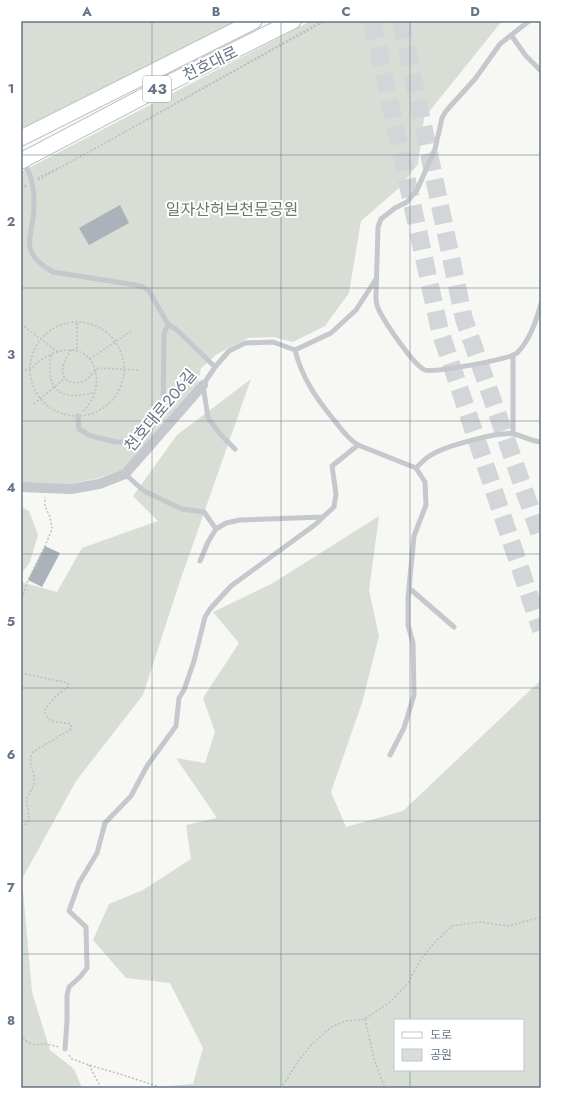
<svg xmlns="http://www.w3.org/2000/svg" width="562" height="1109" font-family="Jost,'Noto Sans KR',sans-serif">
	<style>
		.green { fill: #d8ded5; fill-rule: evenodd }
		.building { fill: #abb2b9 }
		.lines { fill: none; stroke-linecap: round; stroke-linejoin: round }
		.highway-tunnel { stroke: #d3d6d8; stroke-width: 18; stroke-dasharray: 18 9; stroke-linecap: butt }
		.primary-casing { stroke: #b8bbc0; stroke-width: 17 }
		.path { stroke: #bdbfc1; stroke-width: 1.5; stroke-dasharray: 2 2; stroke-linecap: butt }
		.lane { stroke: #c5c8cc; stroke-width: 5 }
		.street { stroke: #c5c8cc; stroke-width: 10 }
		.primary { stroke: #fff; stroke-width: 15 }
		.grid { fill: none; stroke: #667485; stroke-width: 1; stroke-opacity: 0.55 }
		.labels { text-anchor: middle; stroke-width: 4; stroke-linejoin: round; paint-order: stroke }
		.shield { fill: #fff; stroke: #949eaa; stroke-width: 1 }
		.shield-label { font-size: 15px; font-weight: bold; fill: #667485 }
		.street-label { font-size: 16px; fill: #667485; stroke: #fff }
		.park-label { font-size: 16px; fill: #687c65; stroke: #fff }
		.neatline { fill: none; stroke: #667485; stroke-width: 1.5 }
		.grid-label { font-size: 13px; text-anchor: middle; font-weight: bold; fill: #667485 }
	</style>
	<rect width="100%" height="100%" fill="#f7f7f4"/>
	<path class="green" d="M21,21H247L21,129Z
		M311,21H502L424,118L418,164L399,188L361,221L349,293L325,326L293,342L273,337L248,338L217,354L201,368L198,383L122,470L95,479L69,484L21,483V172Z
		M251,379L179,584L143,695L76,781L22,879L32,992L50,1050L74,1069L82,1088H21V582L57,592L82,548L158,521L133,496L177,435Z
		M21,507L29,511L38,535L30,562L21,574Z
		M379,516L369,590L379,636L362,703L331,792L346,827L403,811L541,680V1088H142L193,1084L203,1048L170,983L126,978L93,940L109,904L143,890L191,859L186,825L217,818L176,758L205,763L215,732L203,698L239,643L213,612L273,583ZM395,1020H523V1070H395Z"/>
	<path class="building" d="M120,205L129,223L89,245L79,228Z
		M45,546L60,553L42,587L28,580Z"/>
	<g class="lines">
		<path class="highway-tunnel" d="M372,21L440,331L541,630
			M401,21L464,319L541,538"/>
		<defs>
			<path id="primary" d="M21,138L254,21
				M21,161L167,84L293,21"/>
		</defs>
		<use href="#primary" class="primary-casing"/>
		<path class="path" d="M139,124L322,21
			M38,178L60,167
			M38,180L325,21
			M21,187L26,185
			M21,189L26,186
			M30 369a47 47 0 1 1 94 0a47 47 0 1 1-94 0Z
			M77,323V351
			M21,324L58,352
			M71,350C65,359 55,378 72,382C76,383 80,383 84,381C90,378 93,371 99,368L138,370
			M51,355C45,391 62,402 95,392
			M90,359L131,331
			M21,370C24,370 28,370 30,369C33,368 35,365 37,363C46,356 60,349 71,350C93,351 100,374 95,392C93,399 88,407 82,412
			M34,404L65,378
			M21,602L28,580L45,546L52,529L50,517L45,506V497
			M21,673L68,683L69,686L55,697L45,709V714L51,721L71,724V729L33,752C26,763 36,771 34,782C33,789 29,794 26,799L29,815L28,822L21,828
			M365,1019L374,1059L385,1088
			M21,1026L22,1036L27,1042L35,1045L46,1044L59,1047
			M69,1055L72,1059L89,1065L123,1075L163,1088
			M89,1065L101,1088
			M280,1088L286,1081L298,1061L312,1044L331,1027L346,1021L365,1019L390,1002L408,983L421,959L436,941L452,926L480,922L508,926L541,917"/>
		<path class="lane" d="M529,21L500,44L475,79L446,111L442,118L435,149L417,190L407,202L395,208L381,219L378,227L376,296C376,300 376,304 378,308C383,320 414,366 425,370C434,373 511,359 517,353C530,340 536,321 541,304
			M511,35L526,56L541,71
			M22,161C25,165 28,170 30,175C34,187 35,205 33,218C32,228 27,242 31,251C35,261 45,267 53,272L136,285L143,287L149,291L168,324L177,330L215,367L203,385L208,418L222,436L235,449
			M295,350C302,378 316,398 334,420C342,430 348,439 358,445L416,468L425,482L426,505L414,536L408,598V625L413,643L414,695L404,728L390,755
			M513,355V434
			M215,367L229,351L245,343L273,342L295,350L331,333L356,310L376,279
			M78,416L79,429L91,436L116,442H130L148,431L163,412L164,334L168,324
			M416,468C421,463 426,457 433,454C446,446 500,431 514,434C523,436 531,441 541,442
			M125,474L144,491L182,509L204,512L216,529
			M200,561L208,542L216,529L226,523L240,520L323,517L334,507L336,494L332,466L358,445
			M409,588L454,627
			M65,1049L67,1021V995L69,987L80,977L87,968L86,927L69,911L79,883L97,853L105,823L131,796L147,766L176,726L179,698L184,690L194,661L205,617L210,609L231,586L316,524L323,517"/>
		<path class="street" d="M21,487L71,489L99,484L125,474L203,385"/>
		<use href="#primary" class="primary"/>
	</g>
	<path class="grid" d="M152,21V1088M281,21V1088M410,21V1020M21,155H541M21,288H541M21,421H541M21,554H541M21,688H541M21,821H541M21,954H541M410,1070V1088"/>
	<g class="labels">
		<rect class="shield" x="143" y="76" width="28" height="26" rx="3"/>
		<g class="shield-label">
			<text x="157" y="94">43</text>
		</g>
		<g class="street-label">
			<text transform="translate(210 63) rotate(-26)" y="6">천호대로</text>
			<text transform="translate(160 410) rotate(-50)" y="6">천호대로206길</text>
		</g>
		<g class="park-label">
			<text x="232" y="215">일자산허브천문공원</text>
		</g>
	</g>
	<rect width="562" height="1109" fill="none" stroke="#ffffff" stroke-width="44"/>
	<rect x="394" y="1019" width="130" height="52" fill="#ffffff" stroke="#c2c7ce"/>
	<rect x="402" y="1032" width="20" height="6" fill="#ffffff" stroke="#c2c7ce"/>
	<text x="430" y="1039" font-size="12" fill="#667485">도로</text>
	<rect x="402" y="1049" width="20" height="12" fill="#d8ded5" stroke="#c2c7ce"/>
	<text x="430" y="1059" font-size="12" fill="#667485">공원</text>
	<rect x="22" y="22" width="518" height="1065" class="neatline"/>
	<g class="grid-label">
		<text x="87" y="16">A</text>
		<text x="216" y="16">B</text>
		<text x="346" y="16">C</text>
		<text x="475" y="16">D</text>
		<text x="11" y="93">1</text>
		<text x="11" y="226">2</text>
		<text x="11" y="359">3</text>
		<text x="11" y="492">4</text>
		<text x="11" y="626">5</text>
		<text x="11" y="759">6</text>
		<text x="11" y="892">7</text>
		<text x="11" y="1025">8</text>
	</g>
</svg>
